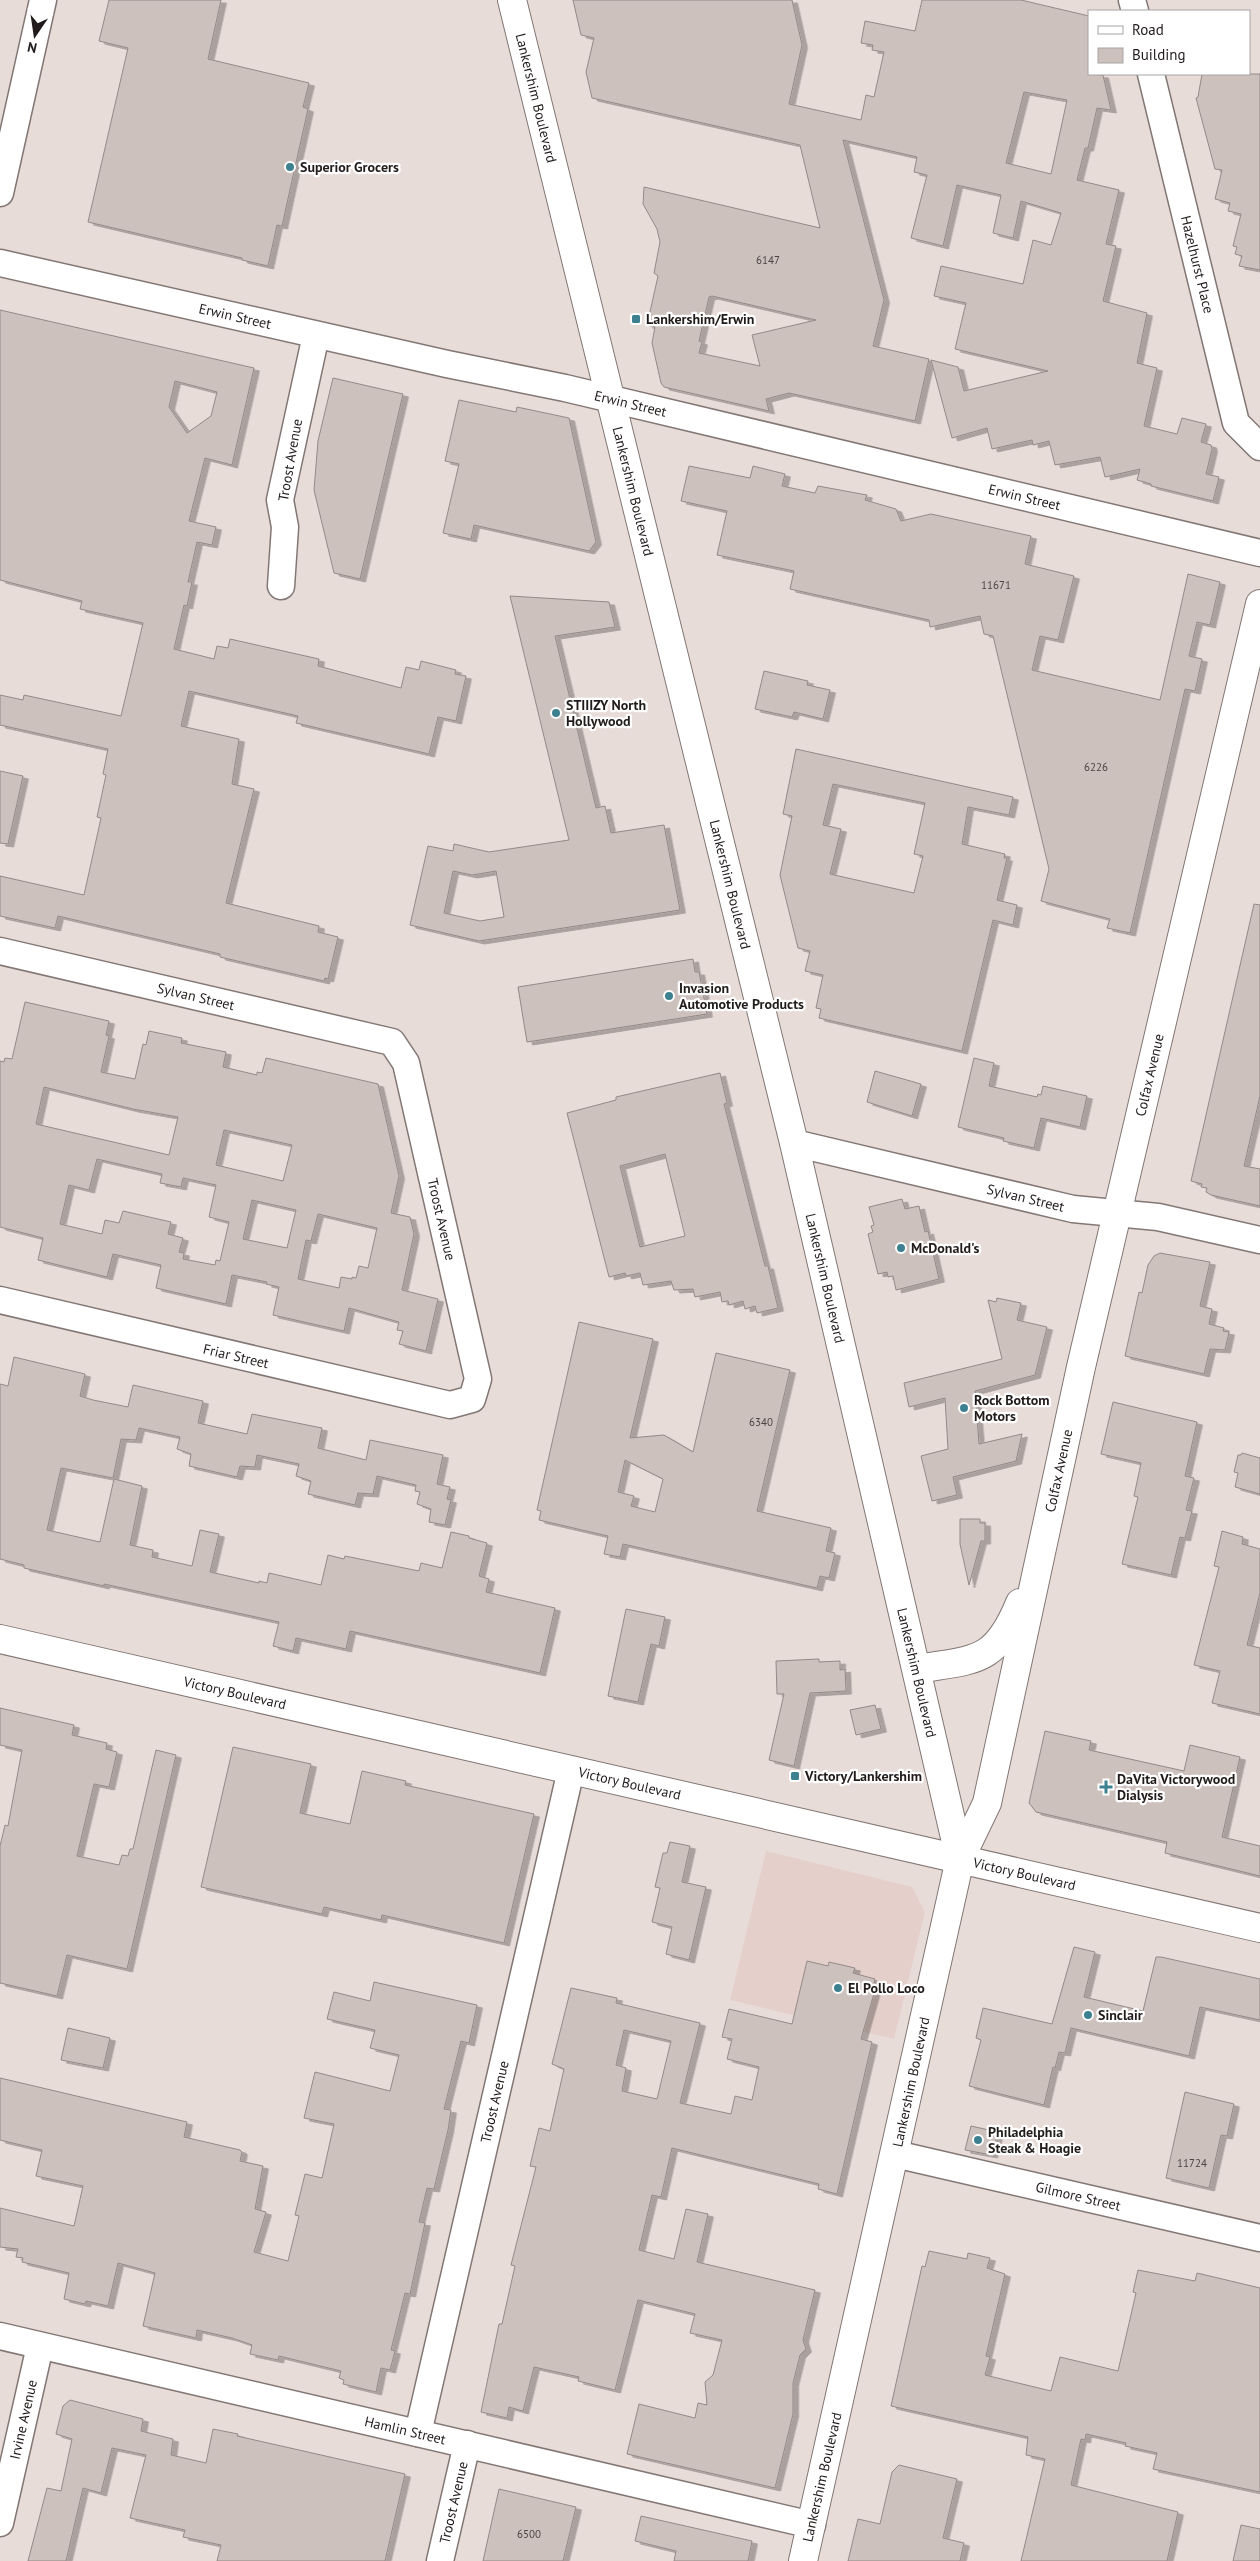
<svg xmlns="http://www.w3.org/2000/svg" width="1260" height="2561" font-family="'PT Sans',sans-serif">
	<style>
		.built { fill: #e4cfca }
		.building { fill: #cdc1be; stroke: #948986; fill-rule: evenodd; filter: url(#shadow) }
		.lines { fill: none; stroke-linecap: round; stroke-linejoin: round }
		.street-casing { stroke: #827774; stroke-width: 29 }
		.secondary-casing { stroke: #827774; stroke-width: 30 }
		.primary-casing { stroke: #827774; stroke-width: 30 }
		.street { stroke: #fff; stroke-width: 26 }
		.secondary { stroke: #fff; stroke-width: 28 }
		.primary { stroke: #fff; stroke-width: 28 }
		.poi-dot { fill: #3d8190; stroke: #fff; stroke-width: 2 }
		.labels { text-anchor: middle; stroke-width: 4.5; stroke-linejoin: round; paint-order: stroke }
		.number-label { font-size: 11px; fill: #4c4544 }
		.street-label { font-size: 14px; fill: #211c1b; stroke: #fff }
		.poi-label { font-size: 14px; font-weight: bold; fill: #211c1b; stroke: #fff; text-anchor: start }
	</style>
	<defs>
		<filter id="shadow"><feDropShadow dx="5.5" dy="3" stdDeviation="0" flood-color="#0004"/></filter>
	</defs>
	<rect width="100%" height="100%" fill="#e8dcd9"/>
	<path class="built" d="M766,1851L912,1887L925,1912L894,2039L730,2000Z"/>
	<path class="building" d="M109,0H221L208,59L309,83L303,107L308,109L289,194L282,226L277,225L268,266L242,260V258L88,222L128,48L99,41Z
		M573,0H792L802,45L789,104L861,120L866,95L874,97L884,52L872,50L873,45L861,43L865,21L915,31L922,0H1021L1089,16V74L1103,75L1111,110L1097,108L1088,148H1085L1077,180L1119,190L1106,244L1116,246L1103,301L1147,313L1137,363L1157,368L1144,426L1177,434L1182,418L1206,424L1201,442L1211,445L1212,449L1206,474L1219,477L1213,501L1151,486V484L1137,480L1140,469L1105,477L1100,457L1055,465L1049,441L1033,445L1032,440L992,449L987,428L952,438L931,360L958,367L964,391L1048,371L955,349L966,303L934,296L941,266L1023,284L1033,240L1051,245L1061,213L1021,201L1013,238L993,233L1001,195L957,185L943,246L911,238L927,175L914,172L917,157L843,140L884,300L873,346L929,359L915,421L789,393L766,399L769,411L664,387L661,383L652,343L655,327L647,325L658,276L654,273L660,242L657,229L643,204L644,187L820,228L800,145L592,98L586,72L594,38L581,35ZM1024,92L1067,100L1051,174L1006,163ZM712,296L816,320L752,335L760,366L699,353L702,342L699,341L709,297Z
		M1202,74H1260V270L1239,266L1242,256L1235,254L1237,247L1233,246L1241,214L1228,211L1230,203L1215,199L1222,170L1215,169L1196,98L1198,97Z
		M0,310L254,368L232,465L205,458L189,521L216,527L212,545L197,542L188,582H192L187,606L184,605L174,649L214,659L217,646L228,648L230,639L319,659L318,666L401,688L406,667L419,670L421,661L456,670L455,674L466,676L456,721L438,717L429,754L296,723L298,716L189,691L181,726L239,739L232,784L254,789L226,903L319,926L318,932L338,937L328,979L325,978L324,981L220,957V954L58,916L55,928L0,916V876L84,895L101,818L97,817L106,775L103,774L108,749L0,725V695L23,700L24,695L121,716L143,623L80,609L82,601L0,580ZM175,381L217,392L211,416L187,433L169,407Z
		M333,378L403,394L360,579L334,573L314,490L318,441Z
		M459,400L516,412L517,407L569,418L596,542L589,551L474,525L471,539L443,533L459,464L445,461Z
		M689,466L750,478L753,466L785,474L782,486L815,493L818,486L867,495L865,500L896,509L901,521L931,514L1031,536L1025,564L1074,576L1058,640L1040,636L1032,670L1160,700L1188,574L1220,582L1210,625L1197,622L1189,656L1202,659L1195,691L1185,689L1130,933L1107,928L1110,919L1041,901L1049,869L993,636L984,634L980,616L930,627L929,620L790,589L794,571L717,555L727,511L681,501Z
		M510,596L609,602L615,627L555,636L596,808L605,806L611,833L664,825L680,910L479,941L410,925L428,846L453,851L454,844L489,852L569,840ZM453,871L472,875L496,871L504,917L480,921L444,913Z
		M764,671L808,681L807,685L830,690L823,719L794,712L792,717L755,709Z
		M796,749L1013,797L1009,815L968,807L962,844L1005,854L1004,858H1007L997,900L1017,905L1013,925L993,920L962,1051L819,1018L821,1009L816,1008L823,975L805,971L810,951L798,948L780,875L792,816L783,814ZM833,784L925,803L914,854L923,856L914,893L830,874L841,829L823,825Z
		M0,771L23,776L8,844L0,843Z
		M1254,904L1260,905V1096L1244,1166L1260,1169V1206L1211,1195L1206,1192L1207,1188L1201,1187L1202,1184L1191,1181Z
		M693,959L695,972H699L707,1014L527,1042L518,987Z
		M25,1002L109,1021L106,1035L109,1036L101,1072L135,1079L143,1044L146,1045L149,1031L182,1038L181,1043L226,1052L223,1067L257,1075V1072L262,1073L266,1058L378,1084L399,1176L391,1213L410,1217L414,1234L402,1290L438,1299L426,1351L399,1344L403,1331L397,1330L399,1322L349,1308L344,1331L273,1315L279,1287L266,1284L267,1282L232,1275L226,1304L156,1288L161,1265L113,1254L107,1277L38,1260L43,1238L0,1227V1061L4,1062L5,1058L12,1059ZM44,1087L133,1109L178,1117L169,1155L36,1124ZM224,1130L292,1145L283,1181L216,1165ZM97,1159L162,1174L160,1183L181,1187L183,1178L216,1185L209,1217L229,1222L220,1261L216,1260L215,1265L183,1259L184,1253L179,1252L183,1238L168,1234L171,1222L123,1211L119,1223L105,1220L102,1234L60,1224L69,1185L89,1190ZM252,1200L296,1210L287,1248L243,1239ZM318,1214L377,1228L368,1268L359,1266L356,1278L352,1277V1279L341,1277L339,1288L298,1279L306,1240L311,1241Z
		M974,1058L994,1063L989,1086L1037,1097L1038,1094L1041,1095L1043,1086L1087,1096L1080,1127L1041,1118L1034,1148L1003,1141L1004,1138L958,1127Z
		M875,1071L921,1084L912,1116L867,1102Z
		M720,1073L727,1103L724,1104L765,1266H768L778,1308L757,1313L755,1306L745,1309L743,1301L729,1305L728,1301L722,1302L720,1292L695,1297L693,1289L674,1290L671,1281L643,1285L640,1273L626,1276L625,1273L609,1277L567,1113L616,1100V1097ZM665,1154L685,1236L640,1247L620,1166Z
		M902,1199L905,1209L919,1206L925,1232L928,1231L939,1279L896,1290L893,1276L888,1277L887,1272L878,1274L868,1234L873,1232L871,1226L874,1225L869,1207Z
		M1160,1253L1210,1262L1200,1306L1212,1309L1209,1324L1224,1328L1223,1331L1229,1332L1225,1350L1210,1349L1204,1374L1125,1356L1139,1292L1142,1293L1148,1265L1154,1256Z
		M997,1298L1021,1303L1017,1320L1047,1327L1035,1375L975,1391L979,1444L1022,1434L1016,1461L953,1477L957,1495L932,1501L921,1456L948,1449L945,1398L909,1407L904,1383L1002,1359L988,1300L996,1302Z
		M579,1322L653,1339L630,1438L664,1435L693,1452L716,1353L790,1370L757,1511L831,1528L826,1551L835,1553L829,1578L820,1576L817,1588L623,1544L620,1557L604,1554L608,1536L539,1520L541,1511L537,1510ZM625,1460L663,1479L655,1512L631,1506L634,1496L618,1492Z
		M14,1357L85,1374L80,1396L93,1400L128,1407L133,1385L203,1401L198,1423L247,1434L252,1414L322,1428L318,1448L366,1460L370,1440L443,1455L437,1484L450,1487L447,1499L451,1500L445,1525L429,1522L431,1509L417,1504L420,1492L415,1491L416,1485L377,1476L373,1494L358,1493L355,1505L308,1494L311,1481L296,1476L299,1464L257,1455L255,1467L240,1466L237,1477L189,1466L191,1454L177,1449L180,1437L139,1428L136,1440L121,1439L113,1478L61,1468L47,1530L100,1542L114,1479L142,1486L130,1545L153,1550L152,1557L192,1566L200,1530L219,1534L210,1572L259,1583V1581L267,1583L269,1573L321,1585L328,1555L344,1559L345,1556L419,1571L421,1563L442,1568L451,1532L469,1536V1538L487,1543L479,1576L489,1579L486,1592L555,1608L540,1673L350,1631L346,1649L296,1638L293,1651L273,1646L279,1622L104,1584V1586L24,1568V1565L0,1559V1384L8,1386Z
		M1113,1402L1197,1422L1185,1476L1194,1478L1186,1510L1192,1511L1185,1538L1180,1537L1171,1575L1122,1564L1138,1497L1134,1496L1141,1463L1101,1454Z
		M1242,1453L1260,1458V1494L1235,1487L1238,1473L1234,1472L1238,1455H1241Z
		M960,1519H980V1523H985V1541H981L969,1585L960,1544Z
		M1222,1531L1243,1537L1242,1544L1260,1549V1593L1247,1645L1260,1648V1714L1212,1703L1220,1671L1194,1665L1219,1567L1214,1566Z
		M626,1609L665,1617L659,1646L651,1644L638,1702L608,1696Z
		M819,1659V1662L840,1661V1670L845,1669L846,1691L810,1693L794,1766L769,1760L784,1694H777L776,1661Z
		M875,1705L881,1729L856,1735L850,1710Z
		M0,1708L74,1725L72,1735L107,1743L106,1749L117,1752L109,1787L94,1784L77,1856L119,1865L122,1855L128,1856L130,1849H133L156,1750L176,1755L127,1969L67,1955L57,1996L0,1983V1846L5,1825L8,1826L22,1750L0,1745Z
		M1045,1731L1091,1741L1089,1750L1184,1771L1190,1745L1240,1757L1222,1837L1260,1846V1876L1165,1853L1167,1842L1036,1812L1029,1803Z
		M233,1747L311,1764L300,1813L350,1824L362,1771L406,1781L405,1785L534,1814L504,1943L382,1915L381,1920L324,1907L322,1914L201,1887Z
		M670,1842L690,1846L682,1882L706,1887L689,1960L666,1954L672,1927L652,1922L660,1888L655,1887L663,1853H667Z
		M1074,1947L1095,1952L1084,1997L1143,2011L1156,1957H1161L1260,1979V2020L1200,2007L1189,2056L1071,2028L1065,2053L1059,2052L1055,2068L1053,2067L1044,2105L969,2086L981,2040L976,2038L983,2008L1052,2024Z
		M807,1961L828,1966L829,1962L855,1968L853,1973L875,1979L874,1983H877L861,2039L872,2042L837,2194L818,2189L819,2184L672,2148L661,2197L652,2195L639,2250L674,2259L686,2209L708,2214L697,2262L815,2290L803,2340L806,2349L800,2355L793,2383V2414L775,2488L627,2454L639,2404L695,2418L698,2403L707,2405L705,2382L713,2375L722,2340L690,2333L695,2314L638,2300L615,2390L578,2381L579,2377L534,2367L523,2411L509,2407L507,2418L481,2412L499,2324H502L515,2266L511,2265L536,2167L530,2166L539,2128L550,2131L564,2069L552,2064L571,1988L617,1998L616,2003L700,2023L680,2103L731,2114L735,2096L752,2100L759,2067L727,2059L732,2039L722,2037L729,2009L792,2024ZM624,2030L671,2041L657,2099L622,2091L626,2068L616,2065Z
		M374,1982L477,2005L469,2043L461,2041L444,2109L451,2110L448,2130L434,2189L427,2188L419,2222L425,2223L410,2294L405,2293L391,2350L395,2351L390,2370L381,2368L376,2392L343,2384L344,2380L339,2378L341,2371L279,2356L278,2360L250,2354L252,2345L232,2338L197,2330L196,2338L143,2326L155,2273L118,2263L108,2306L86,2301L85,2304L64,2299L69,2273L22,2262L23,2258L16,2257L18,2249L0,2247V2208L74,2226L83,2186L36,2176L42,2150L0,2140V2078L187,2122L184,2137L240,2150L242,2152L240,2161L263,2166L255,2209L266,2212L254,2252L288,2261L299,2216L295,2215L305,2174L322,2178L334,2124L304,2118L315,2072L390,2091L399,2055L370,2048L375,2030L327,2019L334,1992L370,2001Z
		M68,2028L110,2038L103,2068L61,2060Z
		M1185,2092L1234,2104L1227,2136L1221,2135L1209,2188L1166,2178Z
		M971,2126L998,2132L992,2155L965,2150Z
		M929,2251L967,2259L968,2253L990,2258L987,2268L1005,2274L986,2356L990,2357L985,2375L1051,2391L1060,2357L1118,2371L1136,2293L1133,2292L1138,2270L1195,2281L1197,2273L1260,2288V2492L1153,2469L1157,2453L1125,2446L1126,2443L1086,2434L1085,2440L1081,2439L1071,2485L1178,2512L1167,2561H1021L1045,2459L1026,2455L1028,2437L891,2406L922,2266L925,2267Z
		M70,2400L143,2419L141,2431L173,2439L171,2455L206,2463L213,2429L238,2434L237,2436L405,2474L385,2561H217L221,2545L183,2537L185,2530L130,2518L146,2455L112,2448L101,2493L83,2488L66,2561H28L47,2488L61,2491L72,2439L56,2434L63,2406Z
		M899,2465L957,2479L943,2538L964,2543L960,2561H848L858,2519L880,2524L892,2472Z
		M499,2489L576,2507L563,2561H483Z
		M641,2516L752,2541L748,2561H674L676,2551L635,2541Z
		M1241,2525L1260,2529V2561H1233Z"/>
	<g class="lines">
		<defs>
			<g id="street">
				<path d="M1132,0L1135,11"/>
				<path id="s1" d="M1151,74L1236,423L1260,447"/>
				<path d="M0,193L43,0"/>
				<path id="s2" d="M0,263L447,364L565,388L1260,553"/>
				<path d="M281,586L285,527L280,500L316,335"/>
				<path id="s3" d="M0,951L392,1042L406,1063L478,1379L472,1399L450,1405L0,1300"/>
				<path id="s4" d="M794,1143L1073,1209L1158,1217L1260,1240"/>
				<path id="s5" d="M895,2154L1260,2238"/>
				<path id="s6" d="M0,2336L812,2525"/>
				<path id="s7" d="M418,2433L571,1770"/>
				<path id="s8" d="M0,2523L40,2346"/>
				<path id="s9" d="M440,2561L467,2444"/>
			</g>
			<g id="secondary">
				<path id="s10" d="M0,1639L1260,1928"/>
				<path d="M917,1669C976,1659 995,1664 1020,1603"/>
				<path id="s11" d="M960,1859L987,1803L1081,1367L1260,604"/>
			</g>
			<g id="primary">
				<path id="s12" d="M512,0L794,1143L960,1859L803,2561"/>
			</g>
		</defs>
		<use href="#street" class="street-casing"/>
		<use href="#secondary" class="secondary-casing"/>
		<use href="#primary" class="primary-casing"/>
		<use href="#street" class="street"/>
		<use href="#secondary" class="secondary"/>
		<use href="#primary" class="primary"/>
	</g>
	<g class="poi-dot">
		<circle cx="290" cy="167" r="5"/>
		<rect x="631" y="314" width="10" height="10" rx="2.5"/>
		<circle cx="556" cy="713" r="5"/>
		<circle cx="669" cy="996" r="5"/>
		<circle cx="901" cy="1248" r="5"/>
		<circle cx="964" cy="1408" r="5"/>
		<rect x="790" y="1771" width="10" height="10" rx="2.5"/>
		<path d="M1103.5 1779.5h5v5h5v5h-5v5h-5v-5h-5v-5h5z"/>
		<circle cx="838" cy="1988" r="5"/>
		<circle cx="1088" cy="2015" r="5"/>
		<circle cx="978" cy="2140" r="5"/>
	</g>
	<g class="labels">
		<g class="number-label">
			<text x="768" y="264">6147</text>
			<text x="996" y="589">11671</text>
			<text x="1096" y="771">6226</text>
			<text x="761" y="1426">6340</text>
			<text x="1192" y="2167">11724</text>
			<text x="529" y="2538">6500</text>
		</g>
		<g class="street-label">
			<text dy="5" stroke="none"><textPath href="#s12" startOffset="101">Lankershim Boulevard</textPath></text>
			<text dy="5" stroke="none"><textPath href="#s1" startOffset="196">Hazelhurst Place</textPath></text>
			<text dy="5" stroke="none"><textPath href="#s2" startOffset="241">Erwin Street</textPath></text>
			<text dy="5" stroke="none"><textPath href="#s2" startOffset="646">Erwin Street</textPath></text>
			<text transform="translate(290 460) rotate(-80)" y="5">Troost Avenue</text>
			<text dy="5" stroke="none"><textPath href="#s12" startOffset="506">Lankershim Boulevard</textPath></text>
			<text dy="5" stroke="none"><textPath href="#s2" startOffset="1051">Erwin Street</textPath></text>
			<text dy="5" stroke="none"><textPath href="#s12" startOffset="911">Lankershim Boulevard</textPath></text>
			<text dy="5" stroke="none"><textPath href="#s3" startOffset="201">Sylvan Street</textPath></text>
			<text dy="5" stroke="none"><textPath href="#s11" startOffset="808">Colfax Avenue</textPath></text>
			<text dy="5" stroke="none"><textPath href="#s4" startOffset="238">Sylvan Street</textPath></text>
			<text dy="5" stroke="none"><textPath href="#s3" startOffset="588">Troost Avenue</textPath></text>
			<text dy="5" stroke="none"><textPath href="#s12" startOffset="1316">Lankershim Boulevard</textPath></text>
			<text transform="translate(236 1356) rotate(13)" y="5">Friar Street</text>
			<text dy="5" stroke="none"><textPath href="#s11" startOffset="402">Colfax Avenue</textPath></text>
			<text dy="5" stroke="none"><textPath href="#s12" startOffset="1721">Lankershim Boulevard</textPath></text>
			<text dy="5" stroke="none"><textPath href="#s10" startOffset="241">Victory Boulevard</textPath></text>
			<text dy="5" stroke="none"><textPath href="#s10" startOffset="646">Victory Boulevard</textPath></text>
			<text dy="5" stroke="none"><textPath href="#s10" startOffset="1051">Victory Boulevard</textPath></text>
			<text transform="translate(911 2082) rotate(-78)" y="5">Lankershim Boulevard</text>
			<text dy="5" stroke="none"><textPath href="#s7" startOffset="340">Troost Avenue</textPath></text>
			<text dy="5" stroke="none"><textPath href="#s5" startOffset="188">Gilmore Street</textPath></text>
			<text dy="5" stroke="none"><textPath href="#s8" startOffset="106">Irvine Avenue</textPath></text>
			<text dy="5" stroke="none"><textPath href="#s6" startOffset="416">Hamlin Street</textPath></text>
			<text transform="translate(822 2477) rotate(-77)" y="5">Lankershim Boulevard</text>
			<text dy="5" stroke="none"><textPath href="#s9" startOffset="60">Troost Avenue</textPath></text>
		</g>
		<g class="poi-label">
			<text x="300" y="172">Superior Grocers</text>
			<text x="646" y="324">Lankershim/Erwin</text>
			<text x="566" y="710">STIIIZY North<tspan x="566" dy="16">Hollywood</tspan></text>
			<text x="679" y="993">Invasion<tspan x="679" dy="16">Automotive Products</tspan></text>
			<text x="911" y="1253">McDonald's</text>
			<text x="974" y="1405">Rock Bottom<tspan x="974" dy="16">Motors</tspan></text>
			<text x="805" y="1781">Victory/Lankershim</text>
			<text x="1117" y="1784">DaVita Victorywood<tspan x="1117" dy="16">Dialysis</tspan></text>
			<text x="848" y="1993">El Pollo Loco</text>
			<text x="1098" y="2020">Sinclair</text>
			<text x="988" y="2137">Philadelphia<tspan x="988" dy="16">Steak &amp; Hoagie</tspan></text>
		</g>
	</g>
	<rect x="1088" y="10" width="162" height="65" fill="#ffffff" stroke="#a6a4a4"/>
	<rect x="1098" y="26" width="25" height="8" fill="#ffffff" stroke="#a6a4a4"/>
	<text x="1132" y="35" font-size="15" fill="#211c1b">Road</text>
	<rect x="1098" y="48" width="25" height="15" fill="#cdc1be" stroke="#a6a4a4"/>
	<text x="1132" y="60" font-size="15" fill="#211c1b">Building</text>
	<g transform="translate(35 35) rotate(193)" stroke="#ffffff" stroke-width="4" paint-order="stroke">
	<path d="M0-4L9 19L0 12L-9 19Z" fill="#211c1b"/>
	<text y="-8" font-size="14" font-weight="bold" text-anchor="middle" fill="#211c1b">N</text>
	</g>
</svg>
